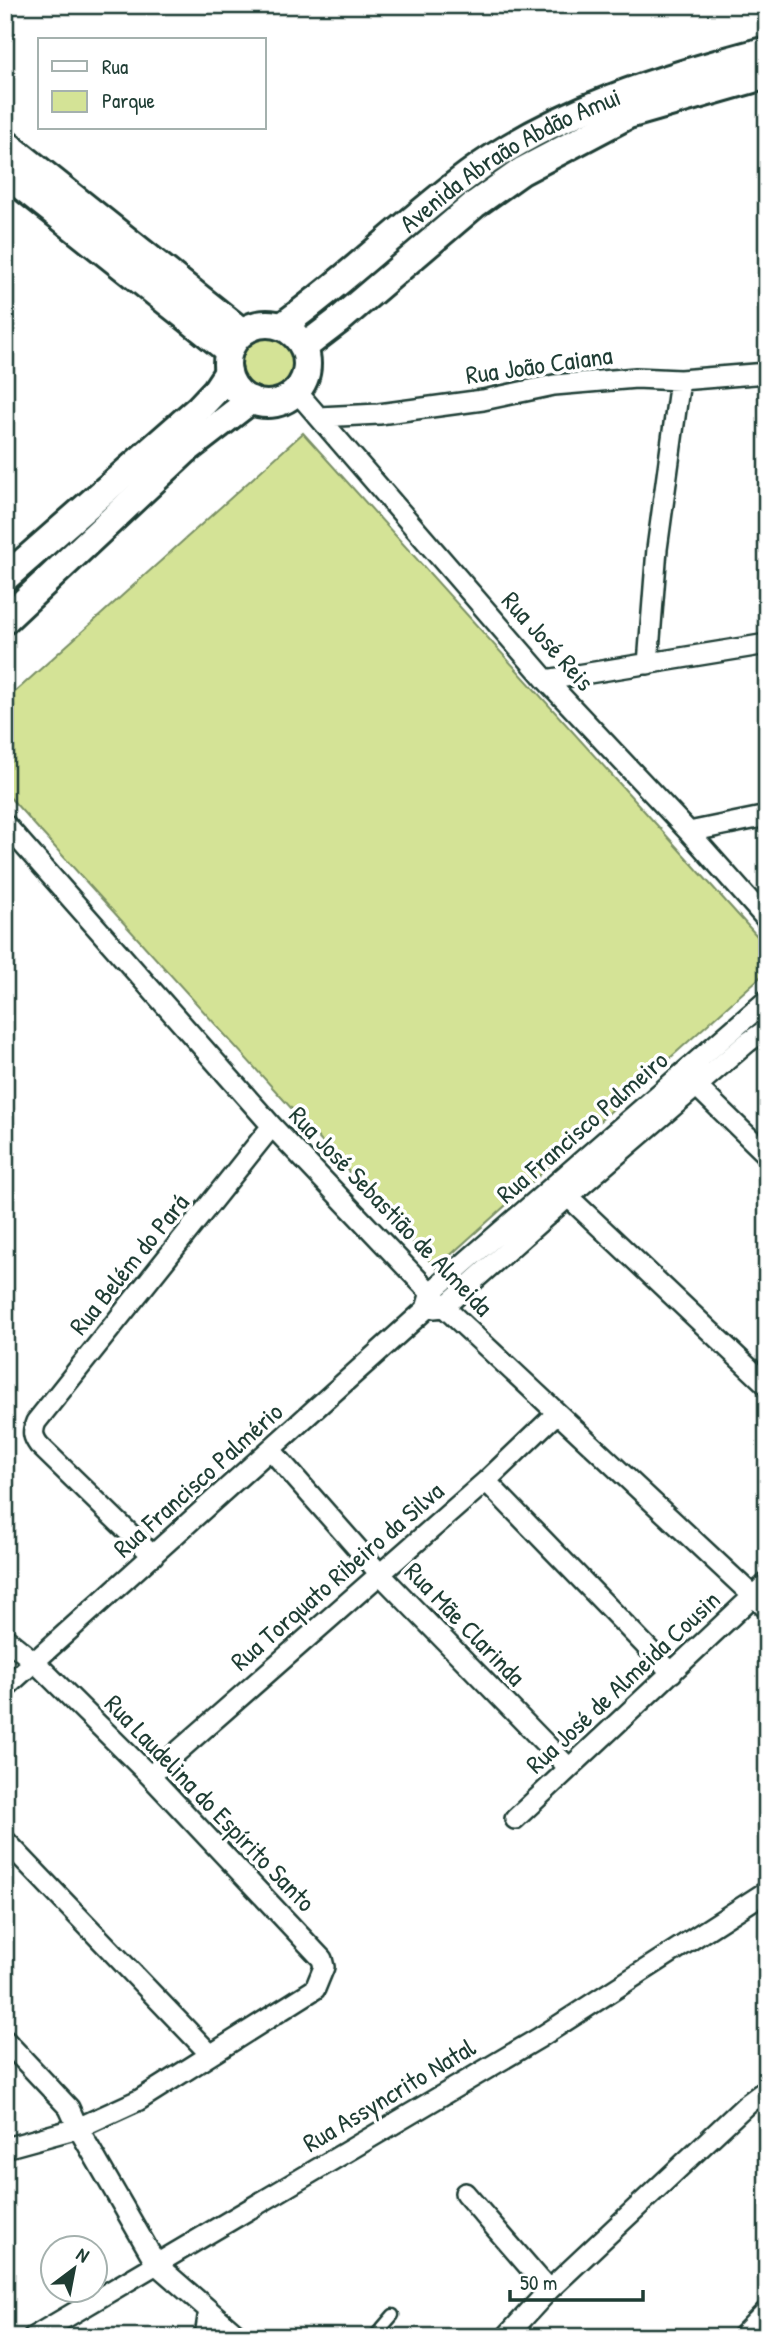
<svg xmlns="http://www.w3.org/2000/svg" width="772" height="2342" font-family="'Patrick Hand',sans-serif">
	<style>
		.green { fill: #d4e396; stroke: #7a9065; stroke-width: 2 }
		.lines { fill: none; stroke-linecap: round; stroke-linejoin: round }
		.lane-casing { stroke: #1f3d34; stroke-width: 15 }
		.street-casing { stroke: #1f3d34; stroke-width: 24 }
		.secondary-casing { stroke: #1f3d34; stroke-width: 32 }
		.lane { stroke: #fff; stroke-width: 10 }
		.street { stroke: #fff; stroke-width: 19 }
		.secondary { stroke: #fff; stroke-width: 26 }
		.labels { text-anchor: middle; stroke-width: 7; stroke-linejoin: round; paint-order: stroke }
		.street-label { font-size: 26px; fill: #1f3d34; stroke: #fff }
	</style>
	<rect width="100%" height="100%" fill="#fff"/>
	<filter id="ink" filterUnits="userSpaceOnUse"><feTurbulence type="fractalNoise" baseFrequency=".0143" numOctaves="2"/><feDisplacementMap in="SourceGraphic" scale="14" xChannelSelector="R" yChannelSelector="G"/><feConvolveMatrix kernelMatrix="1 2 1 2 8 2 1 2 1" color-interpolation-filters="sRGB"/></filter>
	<g filter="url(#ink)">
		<path class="green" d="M235 363a32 32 0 1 1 64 0a32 32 0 1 1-64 0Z
			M303,433L767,947V971L436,1268L5,792V701Z"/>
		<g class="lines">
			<defs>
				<path id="lane" d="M374,2337L393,2315"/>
				<path id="street" d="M297,392L546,680L689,832L767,920
					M319,417L379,414L483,400L554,385L636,378L680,380L767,373
					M648,664L657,549L680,380
					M546,680L767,644
					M5,824L272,1126L444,1307L767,1609
					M689,832L767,816
					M687,1077L767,1155
					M559,1188L767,1385
					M434,1308L444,1307L568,1197L748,1042L767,1029
					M271,1450L380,1574L569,1768
					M486,1481L672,1673
					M153,1556L39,1445C33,1437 32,1432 36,1422L272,1126
					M5,1638L35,1662L150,1776L322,1959L324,1967L315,1989L139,2100L78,2128L5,2148
					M5,1688L426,1309L431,1292L767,1000
					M150,1776L486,1481L557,1413
					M515,1819L767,1583
					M5,1840L210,2054
					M5,2040L69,2108L78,2128L157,2265L240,2337
					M465,2193L549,2290
					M33,2337L539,2038L767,1891
					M205,2337L209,2310
					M506,2337L549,2290L747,2104L767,2089
					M741,2337L767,2310"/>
				<g id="secondary">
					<path d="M5,143L242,332"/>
					<path d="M5,173L229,351"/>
					<circle cx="267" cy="364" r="40"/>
					<path id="s1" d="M282,326C347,280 404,223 468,175C555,110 664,77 767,50"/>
					<path d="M304,347L338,321L474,205L522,171L628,115L767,75"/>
					<path d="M5,578L199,408L216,390L228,372"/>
					<path d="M5,620L185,451L251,400"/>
				</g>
			</defs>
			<use href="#lane" class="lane-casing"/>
			<use href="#street" class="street-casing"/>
			<use href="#secondary" class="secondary-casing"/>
			<use href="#lane" class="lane"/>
			<use href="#street" class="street"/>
			<use href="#secondary" class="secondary"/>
		</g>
	</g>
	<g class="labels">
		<g class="street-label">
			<text dy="9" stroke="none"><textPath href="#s1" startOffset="284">Avenida Abraão Abdão Amui</textPath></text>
			<text transform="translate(539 365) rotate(-8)" y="9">Rua João Caiana</text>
			<text transform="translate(548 641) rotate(48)" y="9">Rua José Reis</text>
			<text transform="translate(582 1127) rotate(-41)" y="9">Rua Francisco Palmeiro</text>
			<text transform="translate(391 1211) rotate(46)" y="9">Rua José Sebastião de Almeida</text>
			<text transform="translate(129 1264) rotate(-51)" y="9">Rua Belém do Pará</text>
			<text transform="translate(198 1480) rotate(-42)" y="9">Rua Francisco Palmério</text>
			<text transform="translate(337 1576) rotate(-41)" y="9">Rua Torquato Ribeiro da Silva</text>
			<text transform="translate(465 1624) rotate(46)" y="9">Rua Mãe Clarinda</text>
			<text transform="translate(623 1682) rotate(-43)" y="9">Rua José de Almeida Cousin</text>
			<text transform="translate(210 1803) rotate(46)" y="9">Rua Laudelina do Espírito Santo</text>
			<text transform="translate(389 2095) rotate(-31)" y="9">Rua Assyncrito Natal</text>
		</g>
	</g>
	<rect width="772" height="2342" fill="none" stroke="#fff" stroke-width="28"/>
	<rect x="14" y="14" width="744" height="2314" fill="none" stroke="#1f3d34" stroke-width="2.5" filter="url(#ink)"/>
	<rect x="38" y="38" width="228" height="91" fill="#ffffff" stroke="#a5b1ae" stroke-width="2"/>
	<rect x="52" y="61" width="35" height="10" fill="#ffffff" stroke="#a5b1ae" stroke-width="2"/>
	<text x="102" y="74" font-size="21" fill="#1f3d34">Rua</text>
	<rect x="52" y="91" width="35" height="21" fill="#d4e396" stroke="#a5b1ae" stroke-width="2"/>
	<text x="102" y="108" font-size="21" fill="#1f3d34">Parque</text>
	<g transform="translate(74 2269) rotate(32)"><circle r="33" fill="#ffffff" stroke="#a5b1ae" stroke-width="2"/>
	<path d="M0-5L12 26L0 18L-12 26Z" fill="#1f3d34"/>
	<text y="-10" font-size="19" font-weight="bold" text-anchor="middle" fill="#1f3d34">N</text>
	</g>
	<path d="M510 2290v10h133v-10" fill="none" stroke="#1f3d34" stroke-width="3.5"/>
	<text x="520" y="2290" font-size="21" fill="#1f3d34" stroke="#ffffff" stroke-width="5" paint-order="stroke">50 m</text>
</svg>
